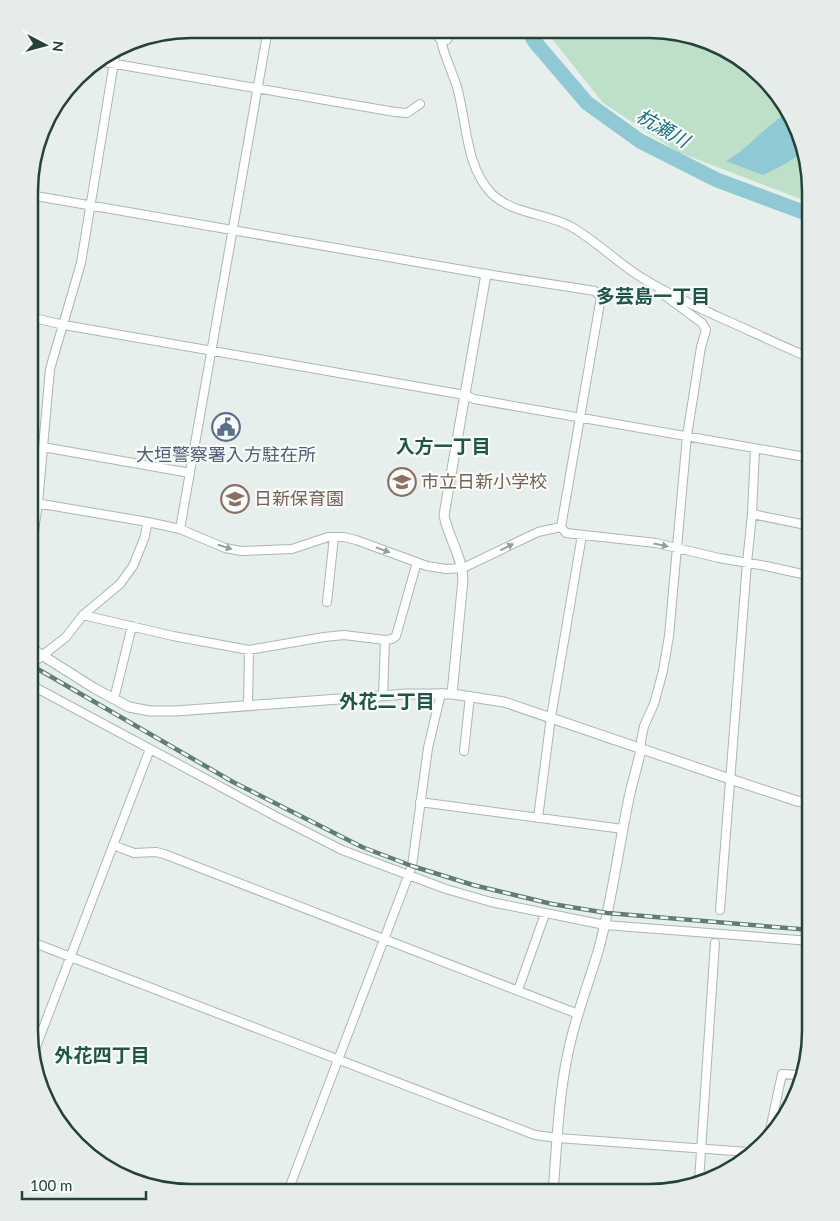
<svg xmlns="http://www.w3.org/2000/svg" width="840" height="1221" font-family="Lato,'Noto Sans JP',sans-serif">
	<style>
		.green { fill: #bfe0c8 }
		.water { fill: #8ec9d4 }
		.lines { fill: none; stroke-linecap: round; stroke-linejoin: round }
		.river { stroke: #8ec9d4; stroke-width: 15 }
		.minor-casing { stroke: #a8b8b2; stroke-width: 10 }
		.tertiary-casing { stroke: #a8b8b2; stroke-width: 11 }
		.minor { stroke: #fff; stroke-width: 8 }
		.tertiary { stroke: #fff; stroke-width: 9 }
		.rail-casing { stroke: #5f7d75; stroke-width: 4.5 }
		.rail { stroke: #f7fbf9; stroke-width: 2.5; stroke-dasharray: 8; stroke-linecap: butt }
		.oneway { fill: #92a09c }
		.labels { text-anchor: middle; stroke-width: 4.5; stroke-linejoin: round; paint-order: stroke }
		.service-label { font-size: 18px; fill: #4e5e75; stroke: #f7fbf9 }
		.education-label { font-size: 18px; fill: #785e54; stroke: #f7fbf9; text-anchor: start }
		.water-label { font-size: 19px; font-style: italic; fill: #1c6f80; stroke: #f7fbf9 }
		.neighbourhood-label { font-size: 19px; font-weight: bold; fill: #1f5548; stroke: #f7fbf9 }
		.rim { fill: none; stroke: #24423a; stroke-width: 2.5 }
	</style>
	<rect width="100%" height="100%" fill="#e6efeb"/>
	<path class="green" d="M545,30H671L748,62L795,119L811,190V203L678,152L603,103Z"/>
	<path class="water" d="M789,112L795,119L802,153L785,164L763,175L726,161C750,148 765,125 789,112Z"/>
	<g class="lines">
		<path class="river" d="M528,30L535,42L587,103L640,141L717,180L811,215"/>
		<defs>
			<path id="minor" d="M434,29L437,36L441,40C444,56 452,71 457,87C467,122 465,165 491,193C512,214 545,213 570,226C597,241 618,264 644,279C668,294 695,306 721,318C751,331 781,346 811,358
				M441,40H447L452,30
				M98,61L395,112L407,113L420,104
				M30,195L486,274L595,291L601,297L561,527
				M30,317L64,325L465,395L474,399L811,458
				M43,447L190,473
				M30,502L148,522L180,529L225,548L241,551L292,549L328,537H344L356,540L427,566L446,569L463,568L538,532L561,527L566,533L656,543L719,558L766,566L811,576
				M752,514L811,526
				M180,529L268,29
				M30,560L38,503L50,369L81,263L116,50
				M327,602L334,537
				M83,615L173,636L249,650L324,637L344,635L385,640
				M29,666L66,637L83,615L120,584L133,566L144,539L148,522
				M29,684L277,817L342,850L446,889L491,902L605,925L811,941
				M383,696L385,640L392,639L396,636L417,562
				M114,699L132,626
				M248,706L249,650
				M641,748V741L644,726L654,704L663,671L669,636L687,436L701,347L706,330L702,323L660,292
				M464,751L470,696
				M420,802L623,829
				M538,818L551,717L582,535
				M113,845L134,853L156,852L164,854L578,1014
				M720,910L747,563L752,514L755,449
				M29,941L535,1135L558,1138L748,1152
				M518,990L545,914
				M34,1052L150,749
				M769,1134L782,1074L799,1075
				M699,1181L715,943
				M288,1191L412,866L428,748L441,693"/>
			<path id="tertiary" d="M29,647L94,688L129,707L150,711H176L407,694H452L504,702L730,779L797,801L811,803
				M452,694L463,579C462,556 448,537 444,515L486,274
				M553,1192C557,1146 558,1099 568,1053C575,1017 589,983 599,948C612,900 618,851 628,803C631,784 638,767 641,748"/>
		</defs>
		<use href="#minor" class="minor-casing"/>
		<use href="#tertiary" class="tertiary-casing"/>
		<use href="#minor" class="minor"/>
		<use href="#tertiary" class="tertiary"/>
		<defs>
			<path id="rail" d="M29,664L233,782L362,847L412,866L473,885L552,904L607,913L811,930"/>
		</defs>
		<use href="#rail" class="rail-casing"/>
		<use href="#rail" class="rail"/>
	</g>
	<defs><path id="oneway-solid" d="M-6-.8H1V-3.2L6.5 0L1 3.2V.8H-6Z" transform="scale(1.25)"/></defs>
	<g class="oneway">
		<use href="#oneway-solid" transform="translate(661 545) rotate(12)"/>
		<use href="#oneway-solid" transform="translate(225 547) rotate(17)"/>
		<use href="#oneway-solid" transform="translate(507 547) rotate(-26)"/>
		<use href="#oneway-solid" transform="translate(383 550) rotate(20)"/>
	</g>
	<defs>
		<symbol id="civic-ring" viewBox="-11 -11 22 22"><circle r="9.5" fill="#f7fbf9" stroke="#5c6f8a" stroke-width="1.5"/><path d="M-.6-6.5H3V-4.5H.6V-3L4-1V1h2V6H-6V1h2V-1L-.6-3ZM-1.2 2.5V6h2.4V2.5Z" fill="#5c6f8a"/></symbol>
		<symbol id="school-ring" viewBox="-11 -11 22 22"><circle r="9.5" fill="#f7fbf9" stroke="#8d6e63" stroke-width="1.5"/><path d="M0-5L7-2L0 1L-7-2ZM-4 1L0 2.5L4 1V4Q0 6-4 4Z" fill="#8d6e63"/></symbol>
	</defs>
	<g fill-rule="evenodd">
		<use href="#civic-ring" x="210" y="411" width="32" height="32"/>
		<use href="#school-ring" x="386" y="466" width="32" height="32"/>
		<use href="#school-ring" x="219" y="483" width="32" height="32"/>
	</g>
	<g class="labels">
		<g class="service-label">
			<text x="226" y="461">大垣警察署入方駐在所</text>
		</g>
		<g class="education-label">
			<text x="421" y="488">市立日新小学校</text>
			<text x="254" y="505">日新保育園</text>
		</g>
		<g class="water-label">
			<text transform="translate(663 128) rotate(30)" y="7">杭瀬川</text>
		</g>
		<g class="neighbourhood-label">
			<text x="653" y="303">多芸島一丁目</text>
			<text x="443" y="453">入方一丁目</text>
			<text x="387" y="708">外花二丁目</text>
			<text x="102" y="1062">外花四丁目</text>
		</g>
	</g>
	<path d="M0 0H840V1221H0ZM191 38H649A153 153 0 0 1 802 191V1031A153 153 0 0 1 649 1184H191A153 153 0 0 1 38 1031V191A153 153 0 0 1 191 38Z" fill="#e6ecea" fill-rule="evenodd"/>
	<path class="rim" d="M191 38H649A153 153 0 0 1 802 191V1031A153 153 0 0 1 649 1184H191A153 153 0 0 1 38 1031V191A153 153 0 0 1 191 38Z"/>
	<g transform="translate(45 45) rotate(96)" stroke="#f7fbf9" stroke-width="4" paint-order="stroke">
	<path d="M0-4L9 19L0 12L-9 19Z" fill="#24423a"/>
	<text y="-8" font-size="14" font-weight="bold" text-anchor="middle" fill="#24423a">N</text>
	</g>
	<path d="M22 1191v8h124v-8" fill="none" stroke="#24423a" stroke-width="2.5"/>
	<text x="30" y="1191" font-size="15" fill="#24423a" stroke="#f7fbf9" stroke-width="4" paint-order="stroke">100 m</text>
</svg>
